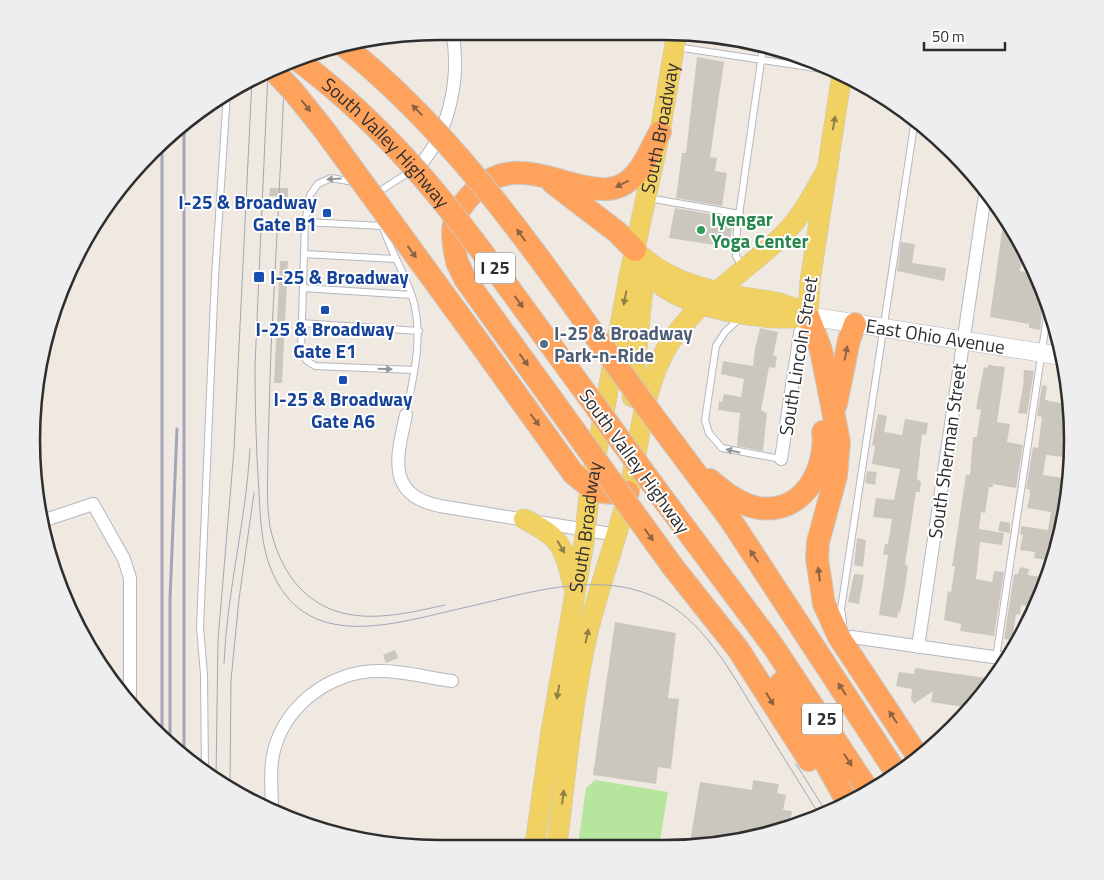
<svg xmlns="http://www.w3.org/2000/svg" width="1104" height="880" font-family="'Titillium Web',sans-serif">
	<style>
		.green { fill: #b6e59e }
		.building { fill: #cbc7bf }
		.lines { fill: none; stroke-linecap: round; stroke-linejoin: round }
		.lane-casing { stroke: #b4b7c1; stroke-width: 8 }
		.street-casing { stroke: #b4b7c1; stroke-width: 14 }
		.secondary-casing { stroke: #b4b7c1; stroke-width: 19 }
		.primary-casing { stroke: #c9c9c9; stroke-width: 21 }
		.highway-casing { stroke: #c9c9c9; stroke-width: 24 }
		.lane { stroke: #fff; stroke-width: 6 }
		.street { stroke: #fff; stroke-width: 12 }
		.secondary { stroke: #fff; stroke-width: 18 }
		.primary { stroke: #f2d163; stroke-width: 20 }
		.highway { stroke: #ffa35c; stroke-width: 22 }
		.tram { stroke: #a3a6b8; stroke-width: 1 }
		.rail { stroke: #a3a6b8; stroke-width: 3 }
		.highway-bridge-casing { stroke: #c9c9c9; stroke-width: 24; stroke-linecap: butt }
		.highway-bridge { stroke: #ffa35c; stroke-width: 22 }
		.oneway { fill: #8c6343 }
		.oneway2 { fill: #908048 }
		.oneway3 { fill: #969696 }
		.transit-dot { fill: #1a4fb4; stroke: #fff; stroke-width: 2 }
		.leisure-dot { fill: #2e9e5b; stroke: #fff; stroke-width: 2 }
		.service-dot { fill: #5c6f8a; stroke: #fff; stroke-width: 2 }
		.labels { text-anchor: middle; stroke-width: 4; stroke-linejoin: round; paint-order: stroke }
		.shield { fill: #fff; stroke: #6d6d6d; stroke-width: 1 }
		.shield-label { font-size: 18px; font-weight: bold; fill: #2e2e2e }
		.street-label { font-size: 19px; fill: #2e2e2e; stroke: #fff }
		.transit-label { font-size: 19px; font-weight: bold; fill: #164399; stroke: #fff }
		.leisure-label { font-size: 19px; font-weight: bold; fill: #27864d; stroke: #fff; text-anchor: start }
		.service-label { font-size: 19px; font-weight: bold; fill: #4e5e75; stroke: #fff; text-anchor: start }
		.rim { fill: none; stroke: #2e2e2e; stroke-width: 2.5 }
	</style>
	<rect width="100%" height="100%" fill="#efe9e1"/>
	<path class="green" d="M595,780L668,792L659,847L578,845L586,788Z"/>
	<path class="building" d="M697,57L724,62L710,157L717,158L715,171L727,173L722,206L676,198L682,153H686Z
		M270,188H288V197L269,196Z
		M675,208L721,216L720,220L733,222L729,247L669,238Z
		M1003,224L1009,225L1018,236L1024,250L1020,271L1035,274L1044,294L1040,330L1029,328V324L990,317Z
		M901,242L915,244L912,263L946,268L944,281L897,271Z
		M280,261H288L282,383H274Z
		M760,328L778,332L773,356H777L775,368L769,367L761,410L767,413L763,451L737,446L740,413L718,410L719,401L722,402L724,394L741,397L744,379L721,374L723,361L753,366L755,349Z
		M988,365L1005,367L997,422L1010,424L1007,442L1023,445L1016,488L993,484V487H989L985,513L981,512L979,529L1004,533L1002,545L980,542L976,579L992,582L994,571L1004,572L994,636L960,631L961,624L944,620L948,591L951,592L955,566H952L954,554L966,475H970L973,437H977L978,429L981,410L976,409L978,398L984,367L987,368Z
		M1024,370L1034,371L1027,414L1018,413L1024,381H1023Z
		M1042,385L1047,386L1045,400L1070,405L1072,458L1046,455L1043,475L1070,479L1059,546L1053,561L1034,558L1035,552L1020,550L1023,535L1020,534L1021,526L1048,530L1051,512L1027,508L1030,494L1029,489H1026L1033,447L1038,448L1042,417L1037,416Z
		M878,414L887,416L884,432L902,435L905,419L928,423L926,435L922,434L917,479L921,482L920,492H916L905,564L908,566L904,593L900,613L898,612L897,618L879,615L888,555L883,554L885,544H888L892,519L873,517L876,498L894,500L900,469L872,464L875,446L872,445Z
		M867,471L877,472L875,485L865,483Z
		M1000,521L1010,523V533L998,531Z
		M857,538L866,540L863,567L854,565Z
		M1020,567L1029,569L1028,575L1047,578L1036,608L1021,605L1020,615L1016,614L1012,640L1004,639L1014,574H1018Z
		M854,574L864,575L859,604L848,602Z
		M615,622L676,633L668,698L679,699L671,769L658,767L656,784L593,775Z
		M395,650L398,658L386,663L383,655Z
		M915,668L994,679L970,708L931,702L933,691L914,704L911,699L912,689L896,686L899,672L914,674Z
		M753,780L779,784L777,793L786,795L783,810L792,811L789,828L689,848L700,782L752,790Z"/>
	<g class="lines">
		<defs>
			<path id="lane" d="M676,47L835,71
				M354,182L331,178L318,184L310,195L305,222L301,352L306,360L315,366L414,370
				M380,191L411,171
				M648,198L740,214
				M305,222L382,226
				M382,224C390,252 407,275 414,303C423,340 413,378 406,415
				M304,254L395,259
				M743,268L736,256L737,229L763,47
				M303,288L411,295
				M740,318L725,332L716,346L705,420L709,433L722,448L781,459
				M301,323L419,331
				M843,622L841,609L915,119
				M996,658L1049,303
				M205,772L204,675L200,627L215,277L227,93"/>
			<path id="street" d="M421,164C450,129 461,76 452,31
				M406,415C397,456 385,495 440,506L617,535
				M781,459L800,333L808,316
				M42,521L93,504L124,559L130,578V706
				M852,637L1007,659
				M918,647L985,195
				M272,811C272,795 270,777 272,761C279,709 329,670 380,671C404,671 429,678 452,681"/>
			<g id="secondary">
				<path id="s1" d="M808,316L1062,356"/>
			</g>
			<g id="primary">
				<path d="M635,250C663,279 704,290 743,297C768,301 786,301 808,316"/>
				<path d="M655,280C683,308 771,324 808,316"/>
				<path d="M808,316L810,281L842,74"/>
				<path d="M632,397L643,288L637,255"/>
				<path d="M524,519C562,538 563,546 573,585"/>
				<path id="s2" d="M535,845L551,731L584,542L590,488L629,277L660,132L677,32"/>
				<path d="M557,845C566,774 572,702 588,632C599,586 616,541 628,494C640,445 641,394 666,349C695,300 745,273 784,234C802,216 814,193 826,171"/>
			</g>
			<path id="highway" d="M553,183L617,232L635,250
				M457,262C451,234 449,218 470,196C506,156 542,178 586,187C597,189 609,191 620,186C640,178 650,150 660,132
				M808,316L821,350L839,442L836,476L818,542L817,559L824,604L839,637L919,758
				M486,352L573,473C594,492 600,495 628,492
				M836,404L849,340L855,324
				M674,444L730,519L897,774
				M710,480C724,492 740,505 759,508C803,514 827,470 823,432
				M664,500L773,646L870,793
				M673,567L738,649L809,760
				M781,683L848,803"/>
		</defs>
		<use href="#lane" class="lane-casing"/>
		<use href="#street" class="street-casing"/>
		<use href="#secondary" class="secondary-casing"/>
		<use href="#primary" class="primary-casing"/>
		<use href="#highway" class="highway-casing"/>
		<use href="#lane" class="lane"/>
		<use href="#street" class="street"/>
		<use href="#secondary" class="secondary"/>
		<use href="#primary" class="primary"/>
		<use href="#highway" class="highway"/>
		<path class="tram" d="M285,65C281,160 276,255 271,349C270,382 269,415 268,447C268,474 266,501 270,527C275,549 284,571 299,587C339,630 395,616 445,605
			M268,72L255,365C255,407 256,449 259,491C260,514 261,536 267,558C297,654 386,626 458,609C505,599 556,582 605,585C626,586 647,592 665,602C708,627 733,676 758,716C779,749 799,783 820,816
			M224,663C227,591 246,521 250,449
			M796,764L827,813
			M216,779L218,640L234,450L252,79
			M230,786L231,680L239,599L254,493"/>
		<path class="rail" d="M184,126V757
			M162,143V737
			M170,744V599L177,429"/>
		<defs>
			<g id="highway-bridge">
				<path d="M342,44C480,153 569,306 674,444"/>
				<path id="s3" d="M298,60C396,134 457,216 528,314C573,376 619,438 664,500"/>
				<path d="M273,70L293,91L325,131L486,352"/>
				<path d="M457,262L465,279L673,567"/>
			</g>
		</defs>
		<use href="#highway-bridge" class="highway-bridge-casing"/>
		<use href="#highway-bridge" class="highway-bridge"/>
	</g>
	<defs><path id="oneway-solid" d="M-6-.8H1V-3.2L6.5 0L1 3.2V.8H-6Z" transform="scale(1.25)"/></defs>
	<g class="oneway">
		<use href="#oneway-solid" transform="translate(306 106) rotate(51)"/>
		<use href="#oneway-solid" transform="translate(417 110) rotate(-134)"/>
		<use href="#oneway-solid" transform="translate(622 184) rotate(153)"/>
		<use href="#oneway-solid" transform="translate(521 235) rotate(-126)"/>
		<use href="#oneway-solid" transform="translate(412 252) rotate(54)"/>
		<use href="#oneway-solid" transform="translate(519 302) rotate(54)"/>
		<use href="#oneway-solid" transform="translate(846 353) rotate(-79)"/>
		<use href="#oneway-solid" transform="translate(524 360) rotate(54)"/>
		<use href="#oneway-solid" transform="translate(535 420) rotate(53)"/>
		<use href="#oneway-solid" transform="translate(649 535) rotate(54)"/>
		<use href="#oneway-solid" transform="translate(754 556) rotate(-124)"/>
		<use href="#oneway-solid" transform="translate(819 574) rotate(-97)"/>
		<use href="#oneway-solid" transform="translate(842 689) rotate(-123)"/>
		<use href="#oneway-solid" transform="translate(770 699) rotate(58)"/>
		<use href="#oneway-solid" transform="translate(893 717) rotate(-124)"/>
		<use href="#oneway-solid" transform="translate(848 760) rotate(57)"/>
	</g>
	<g class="oneway2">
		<use href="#oneway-solid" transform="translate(834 123) rotate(-80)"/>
		<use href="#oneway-solid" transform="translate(625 298) rotate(101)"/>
		<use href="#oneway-solid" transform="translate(561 547) rotate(60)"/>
		<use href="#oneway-solid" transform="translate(587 636) rotate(-78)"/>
		<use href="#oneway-solid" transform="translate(558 692) rotate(100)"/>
		<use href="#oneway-solid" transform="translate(563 797) rotate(-82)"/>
	</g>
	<g class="oneway3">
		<use href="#oneway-solid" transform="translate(334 179) rotate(176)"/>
		<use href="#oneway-solid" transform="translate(385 369) rotate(2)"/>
		<use href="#oneway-solid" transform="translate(733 451) rotate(-166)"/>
	</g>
	<g class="transit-dot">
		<rect x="322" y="208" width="10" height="10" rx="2.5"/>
		<rect x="253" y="271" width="12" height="12" rx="2.5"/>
		<rect x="320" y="305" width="10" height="10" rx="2.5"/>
		<rect x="338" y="375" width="10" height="10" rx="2.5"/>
	</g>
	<circle class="leisure-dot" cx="701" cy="230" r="5"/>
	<circle class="service-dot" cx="544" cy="344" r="5"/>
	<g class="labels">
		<g class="shield">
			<rect x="475" y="252.5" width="40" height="31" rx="4"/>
			<rect x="802" y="703.5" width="40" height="31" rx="4"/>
		</g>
		<g class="shield-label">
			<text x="495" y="274">I 25</text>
			<text x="822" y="725">I 25</text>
		</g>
		<g class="street-label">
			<text dy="7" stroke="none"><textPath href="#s2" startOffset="728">South Broadway</textPath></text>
			<text dy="7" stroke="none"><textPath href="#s3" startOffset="121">South Valley Highway</textPath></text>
			<text dy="7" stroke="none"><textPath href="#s1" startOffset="129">East Ohio Avenue</textPath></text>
			<text transform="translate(798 356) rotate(-81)" y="7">South Lincoln Street</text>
			<text transform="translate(947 451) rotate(-82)" y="7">South Sherman Street</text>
			<text transform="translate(635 461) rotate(54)" y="7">South Valley Highway</text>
			<text dy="7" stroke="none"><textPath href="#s2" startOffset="322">South Broadway</textPath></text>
		</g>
		<g class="transit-label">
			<text x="317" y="209" text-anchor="end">I-25 &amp; Broadway<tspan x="317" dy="22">Gate B1</tspan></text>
			<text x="270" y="284" text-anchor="start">I-25 &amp; Broadway</text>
			<text x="325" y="336">I-25 &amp; Broadway<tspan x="325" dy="22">Gate E1</tspan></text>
			<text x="343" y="406">I-25 &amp; Broadway<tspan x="343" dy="22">Gate A6</tspan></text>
		</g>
		<g class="leisure-label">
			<text x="711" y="226">Iyengar<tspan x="711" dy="22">Yoga Center</tspan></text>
		</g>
		<g class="service-label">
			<text x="554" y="340">I-25 &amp; Broadway<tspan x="554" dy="22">Park-n-Ride</tspan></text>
		</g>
	</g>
	<path d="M0 0H1104V880H0ZM440 40H664A400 400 0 0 1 1064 440V440A400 400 0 0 1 664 840H440A400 400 0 0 1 40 440V440A400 400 0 0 1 440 40Z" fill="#eee" fill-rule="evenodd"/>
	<path class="rim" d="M440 40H664A400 400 0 0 1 1064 440V440A400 400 0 0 1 664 840H440A400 400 0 0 1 40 440V440A400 400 0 0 1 440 40Z"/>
	<path d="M924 42v8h81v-8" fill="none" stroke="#2e2e2e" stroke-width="2.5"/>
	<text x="932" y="42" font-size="15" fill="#2e2e2e" stroke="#ffffff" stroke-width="4" paint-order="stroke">50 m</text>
</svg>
